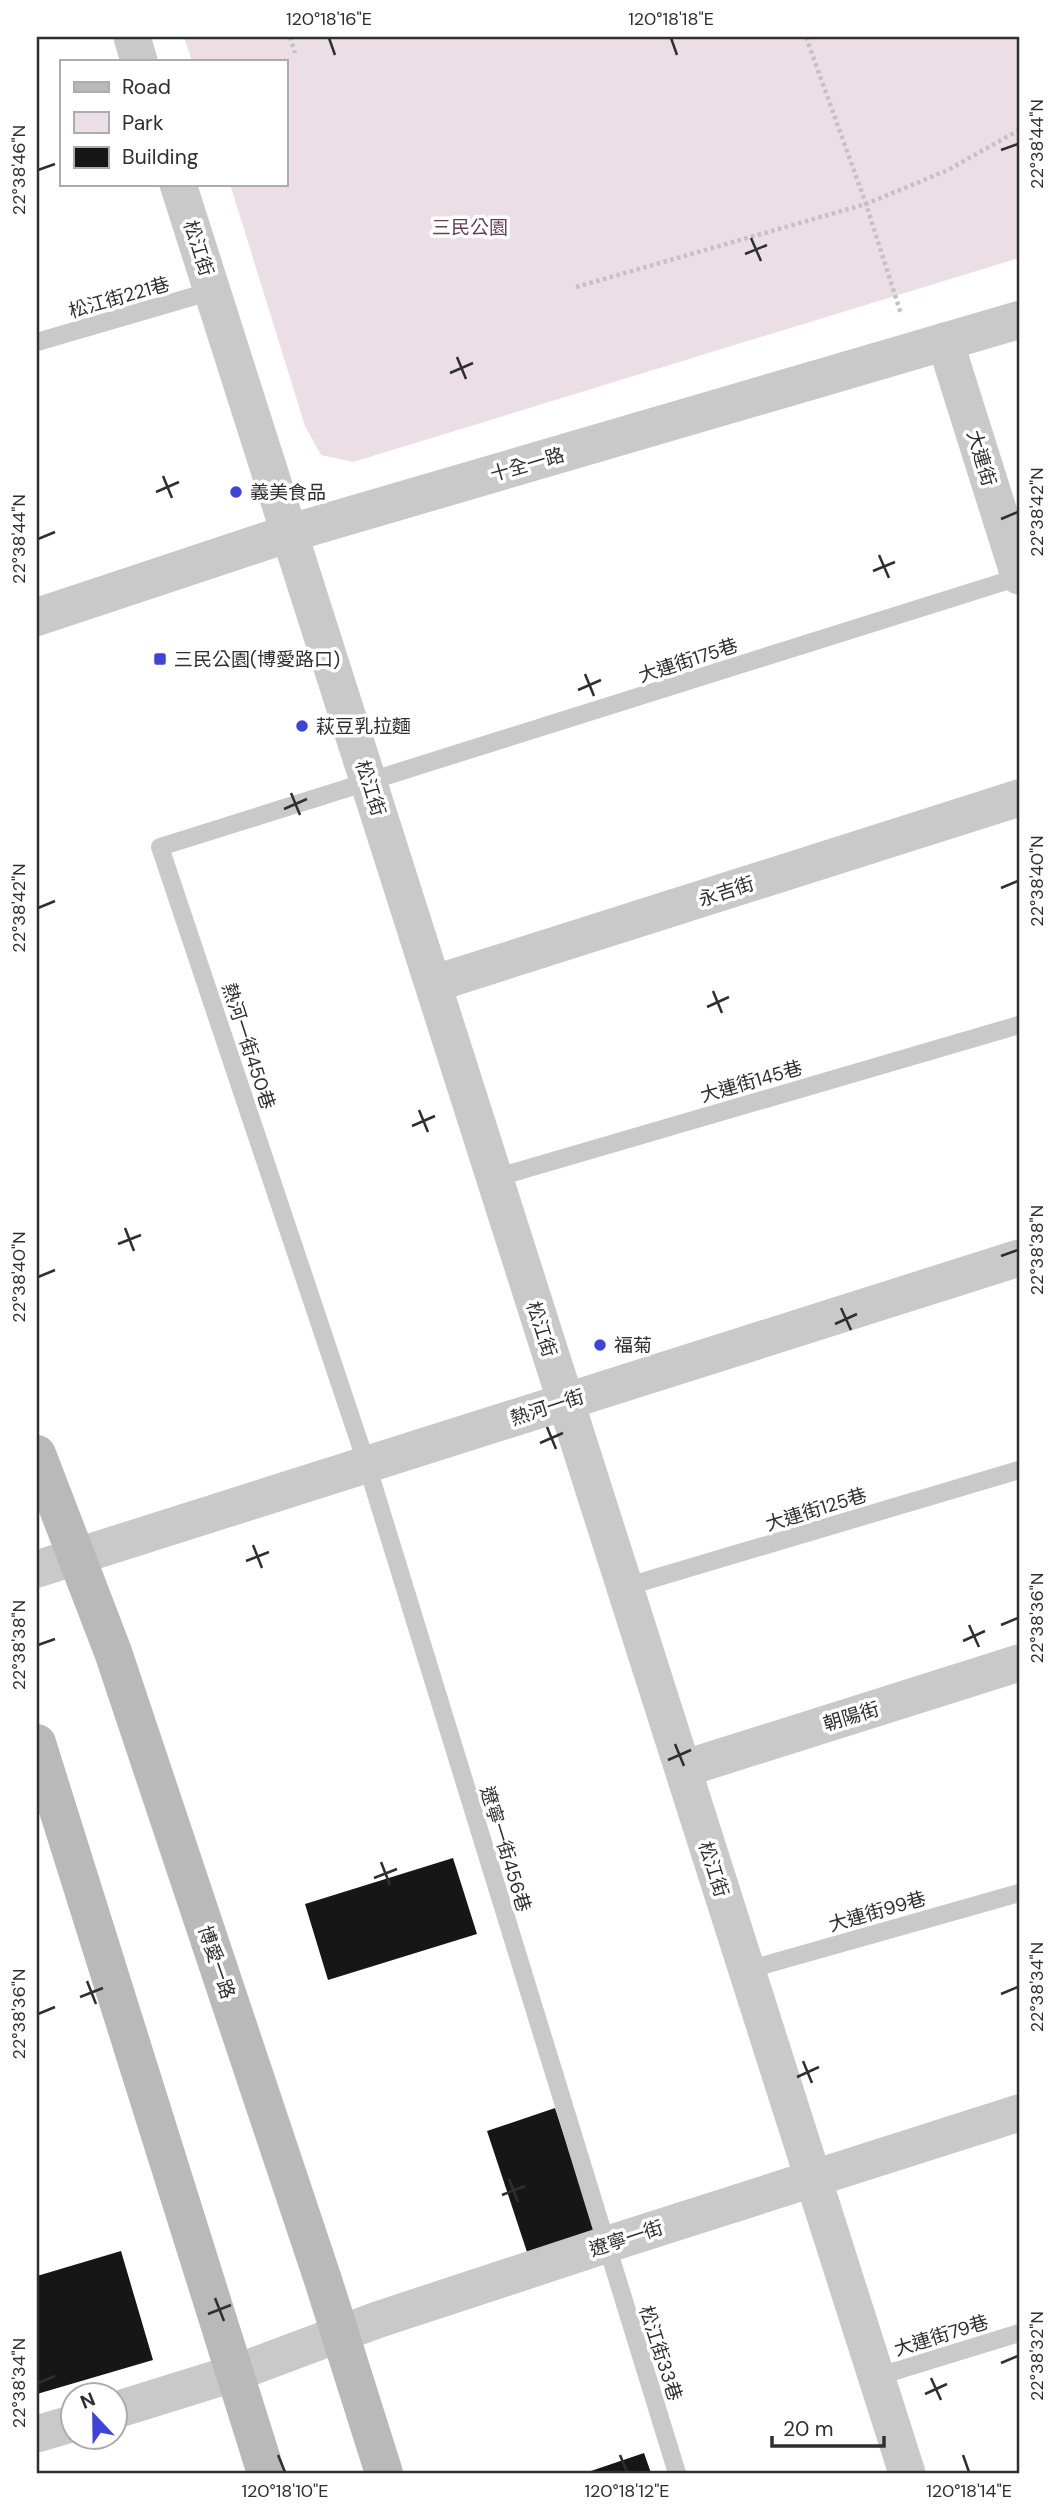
<svg xmlns="http://www.w3.org/2000/svg" width="1056" height="2510" font-family="'DM Sans','Noto Sans TC',sans-serif">
	<style>
		.green { fill: #ebdee4 }
		.building { fill: #161616 }
		.lines { fill: none; stroke-linecap: round; stroke-linejoin: round }
		.path { stroke: #c3c3c3; stroke-width: 4.5; stroke-dasharray: 3.5 3.5; stroke-linecap: butt }
		.service { stroke: #c9c9c9; stroke-width: 18 }
		.minor { stroke: #c9c9c9; stroke-width: 37 }
		.tertiary { stroke: #c9c9c9; stroke-width: 38 }
		.secondary { stroke: #b9b9b9; stroke-width: 38 }
		.ticks { fill: none; stroke: #2f2f2f; stroke-width: 2.5 }
		.poi-dot { fill: #3f43d8; stroke: #fff; stroke-width: 2.5 }
		.labels { text-anchor: middle; stroke-width: 7; stroke-linejoin: round; paint-order: stroke }
		.park-label { font-size: 19px; fill: #673f50; stroke: #fff }
		.street-label { font-size: 19px; fill: #2f2f2f; stroke: #fff }
		.poi-label { font-size: 19px; fill: #2f2f2f; stroke: #fff; text-anchor: start }
		.neatline { fill: none; stroke: #2f2f2f; stroke-width: 2.5 }
		.ticks-label { font-size: 18px; text-anchor: middle; fill: #2f2f2f }
	</style>
	<rect width="100%" height="100%" fill="#fff"/>
	<path class="green" d="M184,37H1019V258L353,462L321,455L305,426L230,184H285V61H192Z"/>
	<path class="building" d="M453,1858L477,1934L328,1980L305,1904Z
		M555,2108L596,2233L528,2255L487,2131Z
		M121,2251L153,2360L37,2394V2276Z
		M644,2453L651,2473H585Z"/>
	<g class="lines">
		<path class="path" d="M290,37L295,53
			M806,37L866,204L901,314
			M576,287L866,204L948,170L1019,130"/>
		<path class="service" d="M37,342L212,291
			M495,1178L1019,1025
			M625,1587L1019,1470
			M747,1970L1019,1893
			M876,2377L1019,2333
			M677,2473L367,1465L160,847L1019,577"/>
		<path class="minor" d="M132,37L139,61
			M178,184L907,2473
			M945,341L1019,576
			M433,984L1019,798
			M37,1569L1019,1258
			M683,1769L1019,1663
			M116,2410L235,2373L377,2320L605,2245L1019,2113
			M37,2434L74,2423"/>
		<path class="tertiary" d="M37,617L290,533L1019,320"/>
		<path class="secondary" d="M37,1454L113,1652L323,2280L384,2473
			M37,1743L266,2473"/>
	</g>
	<path class="ticks" d="M329,38L335,55M671,38L677,55M1001,150L1018,144M38,170L55,164M751,238L761,261M745,254L767,245M457,357L466,379M450,373L473,363M163,476L172,498M156,492L179,482M1001,519L1018,512M38,539L55,532M879,555L889,578M873,571L895,562M585,674L594,696M578,690L601,680M291,793L300,815M284,809L307,799M1001,888L1018,881M38,908L55,901M713,991L722,1013M707,1007L729,997M419,1110L428,1132M412,1126L435,1116M125,1228L134,1251M118,1244L141,1235M1001,1256L1018,1250M38,1277L55,1270M841,1308L851,1330M835,1324L857,1314M547,1427L556,1449M540,1443L563,1433M253,1545L262,1568M246,1561L269,1552M969,1625L979,1647M1001,1625L1018,1618M963,1641L985,1631M38,1645L55,1639M675,1744L684,1766M668,1760L691,1750M381,1862L390,1885M374,1878L397,1869M87,1981L96,2004M1001,1994L1018,1987M80,1997L103,1988M38,2014L55,2007M803,2061L812,2083M797,2077L819,2067M509,2179L518,2202M502,2195L525,2186M215,2298L224,2321M208,2314L231,2305M1001,2363L1018,2356M931,2378L941,2400M38,2383L55,2376M925,2394L947,2384M278,2455L285,2472M620,2455L627,2472M963,2455L969,2472"/>
	<g class="poi-dot">
		<circle cx="236" cy="492" r="7"/>
		<rect x="153" y="652" width="14" height="14" rx="3.5"/>
		<circle cx="302" cy="726" r="7"/>
		<circle cx="600" cy="1345" r="7"/>
	</g>
	<g class="labels">
		<g class="park-label">
			<text x="470" y="234">三民公園</text>
		</g>
		<g class="street-label">
			<text transform="translate(199 248) rotate(72)" y="7">松江街</text>
			<text transform="translate(119 297) rotate(-16)" y="7">松江街221巷</text>
			<text transform="translate(982 458) rotate(73)" y="7">大連街</text>
			<text transform="translate(527 464) rotate(-16)" y="7">十全一路</text>
			<text transform="translate(688 660) rotate(-18)" y="7">大連街175巷</text>
			<text transform="translate(371 788) rotate(72)" y="7">松江街</text>
			<text transform="translate(726 891) rotate(-18)" y="7">永吉街</text>
			<text transform="translate(249 1046) rotate(72)" y="7">熱河一街450巷</text>
			<text transform="translate(751 1081) rotate(-16)" y="7">大連街145巷</text>
			<text transform="translate(542 1329) rotate(72)" y="7">松江街</text>
			<text transform="translate(547 1407) rotate(-18)" y="7">熱河一街</text>
			<text transform="translate(816 1509) rotate(-17)" y="7">大連街125巷</text>
			<text transform="translate(851 1716) rotate(-17)" y="7">朝陽街</text>
			<text transform="translate(506 1849) rotate(73)" y="7">遼寧一街456巷</text>
			<text transform="translate(714 1869) rotate(72)" y="7">松江街</text>
			<text transform="translate(877 1911) rotate(-16)" y="7">大連街99巷</text>
			<text transform="translate(217 1962) rotate(71)" y="7">博愛一路</text>
			<text transform="translate(626 2238) rotate(-18)" y="7">遼寧一街</text>
			<text transform="translate(941 2335) rotate(-17)" y="7">大連街79巷</text>
			<text transform="translate(661 2353) rotate(72)" y="7">松江街33巷</text>
		</g>
		<g class="poi-label">
			<text x="250" y="499">義美食品</text>
			<text x="174" y="666">三民公園(博愛路口)</text>
			<text x="316" y="733">萩豆乳拉麵</text>
			<text x="614" y="1352">福菊</text>
		</g>
	</g>
	<rect width="1056" height="2510" fill="none" stroke="#ffffff" stroke-width="77"/>
	<rect x="60" y="60" width="228" height="126" fill="#ffffff" stroke="#acacac" stroke-width="2"/>
	<rect x="74" y="82" width="35" height="10" fill="#b9b9b9" stroke="#acacac" stroke-width="2"/>
	<text x="122" y="94" font-size="21" fill="#2f2f2f">Road</text>
	<rect x="74" y="112" width="35" height="21" fill="#ebdee4" stroke="#acacac" stroke-width="2"/>
	<text x="122" y="130" font-size="21" fill="#2f2f2f">Park</text>
	<rect x="74" y="147" width="35" height="21" fill="#161616" stroke="#acacac" stroke-width="2"/>
	<text x="122" y="164" font-size="21" fill="#2f2f2f">Building</text>
	<g transform="translate(94 2416) rotate(338)"><circle r="33" fill="#ffffff" stroke="#acacac" stroke-width="2"/>
	<path d="M0-5L12 26L0 18L-12 26Z" fill="#3f43d8"/>
	<text y="-10" font-size="19" font-weight="bold" text-anchor="middle" fill="#2f2f2f">N</text>
	</g>
	<path d="M772 2436v10h112v-10" fill="none" stroke="#2f2f2f" stroke-width="3.5"/>
	<text x="783" y="2436" font-size="21" fill="#2f2f2f" stroke="#ffffff" stroke-width="5" paint-order="stroke">20 m</text>
	<rect x="38" y="38" width="980" height="2434" class="neatline"/>
	<g class="ticks-label">
		<text x="329" y="25">120°18'16"E</text>
		<text x="671" y="25">120°18'18"E</text>
		<text transform="translate(1037 144) rotate(-90)" y="6">22°38'44"N</text>
		<text transform="translate(19 170) rotate(-90)" y="6">22°38'46"N</text>
		<text transform="translate(1037 512) rotate(-90)" y="6">22°38'42"N</text>
		<text transform="translate(19 539) rotate(-90)" y="6">22°38'44"N</text>
		<text transform="translate(1037 881) rotate(-90)" y="6">22°38'40"N</text>
		<text transform="translate(19 908) rotate(-90)" y="6">22°38'42"N</text>
		<text transform="translate(1037 1250) rotate(-90)" y="6">22°38'38"N</text>
		<text transform="translate(19 1277) rotate(-90)" y="6">22°38'40"N</text>
		<text transform="translate(1037 1618) rotate(-90)" y="6">22°38'36"N</text>
		<text transform="translate(19 1645) rotate(-90)" y="6">22°38'38"N</text>
		<text transform="translate(1037 1987) rotate(-90)" y="6">22°38'34"N</text>
		<text transform="translate(19 2014) rotate(-90)" y="6">22°38'36"N</text>
		<text transform="translate(1037 2356) rotate(-90)" y="6">22°38'32"N</text>
		<text transform="translate(19 2383) rotate(-90)" y="6">22°38'34"N</text>
		<text x="285" y="2497">120°18'10"E</text>
		<text x="627" y="2497">120°18'12"E</text>
		<text x="969" y="2497">120°18'14"E</text>
	</g>
</svg>
